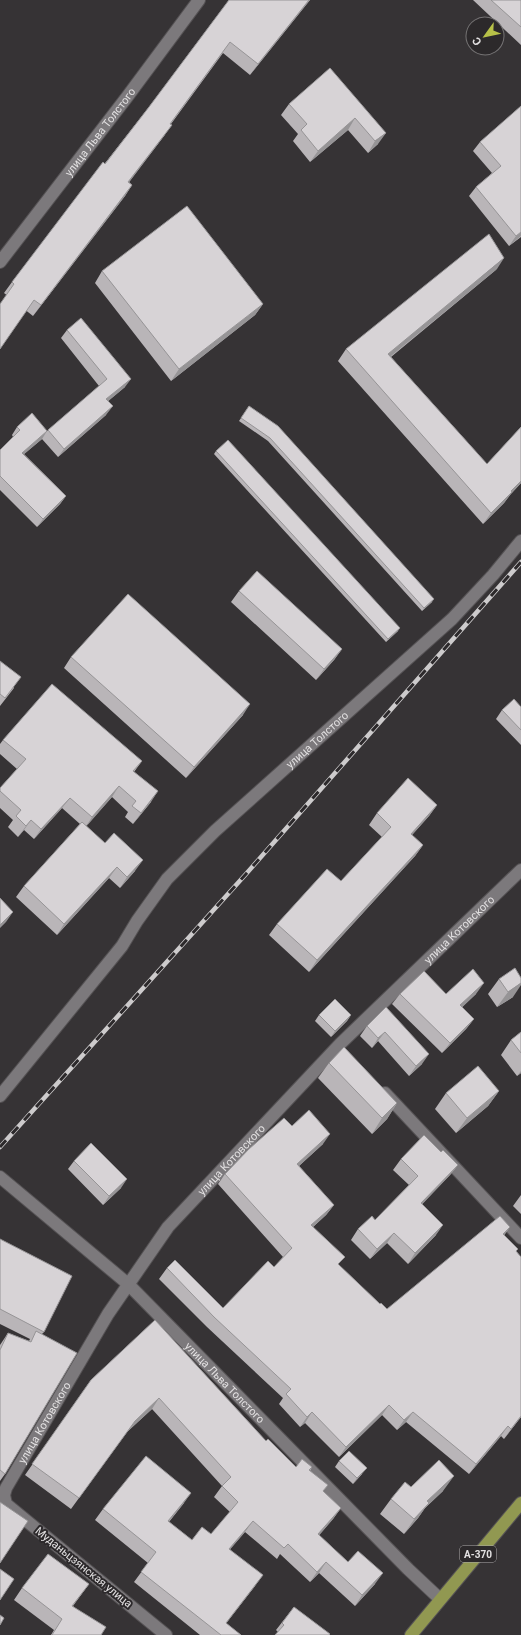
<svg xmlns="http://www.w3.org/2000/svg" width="521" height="1635" font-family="Roboto,sans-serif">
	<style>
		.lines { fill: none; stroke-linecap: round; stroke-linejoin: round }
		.minor-casing { stroke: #555254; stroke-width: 14 }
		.highway-casing { stroke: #555254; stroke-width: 14 }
		.minor { stroke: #7c797c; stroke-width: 12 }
		.highway { stroke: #919851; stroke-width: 12 }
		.rail-casing { stroke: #cdcbcc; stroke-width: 4.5 }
		.rail { stroke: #2c292b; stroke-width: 3; stroke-dasharray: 9; stroke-linecap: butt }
		.wall { fill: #b9b5b8 }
		.shaded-wall { fill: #969496 }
		.building { fill: #d7d3d6; stroke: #969496 }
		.labels { text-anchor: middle; stroke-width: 4; stroke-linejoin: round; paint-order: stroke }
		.shield { fill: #2c292b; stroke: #acaaab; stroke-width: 1 }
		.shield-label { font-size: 10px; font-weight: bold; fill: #e3e1e2 }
		.street-label { font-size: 11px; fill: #e3e1e2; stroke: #2c292b }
	</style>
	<rect width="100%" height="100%" fill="#363335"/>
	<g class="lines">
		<defs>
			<g id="minor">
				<path id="s1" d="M0,262L127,97L199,0"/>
				<path d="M385,1093L521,1238"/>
				<path id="s2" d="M0,1096L122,946L137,921L167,879L215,831L452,619L493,575L521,541"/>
				<path id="s3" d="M0,1177L128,1284L408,1569L440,1599"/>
				<path id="s4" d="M166,1635L6,1504L4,1495L6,1488L108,1314L168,1227L340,1044L521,870"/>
			</g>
			<path id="highway" d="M411,1635L521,1503"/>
		</defs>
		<use href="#minor" class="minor-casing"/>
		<use href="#highway" class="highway-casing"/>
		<use href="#minor" class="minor"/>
		<use href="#highway" class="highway"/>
		<defs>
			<path id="rail" d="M0,1147L246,874L521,562"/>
		</defs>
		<use href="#rail" class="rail-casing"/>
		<use href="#rail" class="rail"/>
	</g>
	<path class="wall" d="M229,0H310L250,75L223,53L171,124L164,136L129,182L132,185L125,196L33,316L4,293L12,282L149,107Z
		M473,0H521V45Z
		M330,68L378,144L368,153L348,130L310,162L293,141L298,134L281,115L289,104Z
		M521,106V237L509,246L469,196L476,187L492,173L473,151L480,142Z
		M497,269L391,357L487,464L521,427V483L510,495L504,503L483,524L338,361L346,349Z
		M102,271L263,304L255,315L171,381L95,283Z
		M67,330L125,387L108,401L106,415L58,457L42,439L24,454L66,496L60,504L37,527L0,490V450L13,437L12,435L17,427L47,431L99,386L61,338Z
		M249,406L432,602L422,611L268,441L239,421Z
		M216,451L398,631L386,642L214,454Z
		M239,591L342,649L334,660L316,680L231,602Z
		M71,657L243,715L186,778L64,668Z
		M0,661L14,688L0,706Z
		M521,707V745L496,719L502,710Z
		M3,740L142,761L134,772L151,802L133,824L125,817L128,812L112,797L86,826L135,871L120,888L109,878L57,935L16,897L24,886L80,824L62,808L34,839L24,830L18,837L8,827L13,820L0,808V788L17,769L0,754V744Z
		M437,805L429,816L412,835L423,845L415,856L309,972L269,935L277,924L341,881L382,837L369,825L377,813Z
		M499,979L513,997L497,1007L488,994Z
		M400,994H476L462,1007L474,1019L466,1029L442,1053L392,1004Z
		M386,1007L422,1064L409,1076L378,1041L372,1048L360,1036L367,1026Z
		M319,1015H351L347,1021L331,1037L315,1021Z
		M521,1032V1073L517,1076L501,1055L511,1040Z
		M329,1063L397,1103L387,1119L372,1134L318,1078Z
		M499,1091L488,1106L456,1133L435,1109L446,1093Z
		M292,1126L323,1144L299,1166L334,1205L326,1215L313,1227L339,1265L380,1304L387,1309L510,1227L504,1235L516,1252L521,1417L504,1439L501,1436L469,1474L406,1422L397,1430L382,1415L339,1457L305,1423L300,1427L279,1404L283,1398L207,1327L159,1279L167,1268L223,1308L274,1267L283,1257L218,1184L225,1174Z
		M441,1152L458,1165L450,1175L422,1204L436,1235L408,1264L387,1243L370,1259L351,1240L358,1229L375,1220L409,1185L393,1170L401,1159Z
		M74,1161L121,1188L103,1205L68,1169Z
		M521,1195V1214L513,1206Z
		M0,1239L44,1332L42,1334L5,1474L0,1481V1345L8,1333L29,1341L30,1339L0,1324Z
		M155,1320L266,1441L296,1467H312L310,1471L323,1492L341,1508L333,1519L319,1535L348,1562L375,1584L355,1606L319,1573L310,1582L280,1554L277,1559L245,1532L230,1549L255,1586L226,1623L241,1635H200L134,1582L148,1563L95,1520L103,1509L184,1503L169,1522L192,1540L211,1534L230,1512L214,1497L222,1486L152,1409L127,1432L71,1509L25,1475L91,1380Z
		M339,1461L362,1474L353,1484L335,1467Z
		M411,1487L443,1491L425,1508L418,1518L404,1534L380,1514L391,1499Z
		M89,1584L73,1606L101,1635H51L54,1630L14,1600L22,1588Z
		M294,1607L329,1635L278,1632L276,1630Z"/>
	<path class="shaded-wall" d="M309,0H310L250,75L258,64Z
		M355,118L348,130L310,162L318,151Z
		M172,125L164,136L121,193L128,182Z
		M386,133L378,144L368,153L375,141Z
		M132,185L125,196L33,316L41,305Z
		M521,232V236L509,246L516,236Z
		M504,258L497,269L380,365L388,354Z
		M263,304L255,315L171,381L179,369Z
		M131,379L125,387L100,408L106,399Z
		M113,406L106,415L58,457L64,449Z
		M47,431L42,439L16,461L22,453Z
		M521,481V483L510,495L504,503L483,524L491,513Z
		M66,496L60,504L37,527L43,519Z
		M434,599L432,602L422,611L424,608Z
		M400,628L398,631L386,642L388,639Z
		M342,649L334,660L316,680L324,669Z
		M250,704L243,715L186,778L194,767Z
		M119,786L112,797L85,828L92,817Z
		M158,791L151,802L133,824L141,813Z
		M70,798L62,808L34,839L41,829Z
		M437,805L429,816L403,845L411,834Z
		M31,820L24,830L18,837L26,826Z
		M423,845L415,856L309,972L317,960Z
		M143,860L135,871L120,888L127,877Z
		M117,867L109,878L57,935L64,924Z
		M13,912L6,922L0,928V925Z
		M484,983L476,994L453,1016L460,1005Z
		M521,983V985L513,997L497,1007L508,992Z
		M351,1015L347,1021L331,1037L335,1031Z
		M474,1019L466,1029L442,1053L450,1043Z
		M385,1032L378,1041L372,1048L378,1038Z
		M429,1054L422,1064L409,1076L416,1066Z
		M521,1071V1073L517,1076Z
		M499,1091L488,1106L456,1133L467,1118Z
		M397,1103L387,1119L372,1134L382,1118Z
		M330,1134L323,1144L290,1174L297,1164Z
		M458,1165L450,1175L413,1214L421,1203Z
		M127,1179L121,1188L103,1205L109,1196Z
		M334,1205L326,1215L304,1235L311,1225Z
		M443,1225L436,1235L408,1264L415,1253Z
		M510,1227L503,1237V1234Z
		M394,1233L387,1243L370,1259L377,1249Z
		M159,1398L152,1409L127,1432L71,1509L135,1421Z
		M389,1405L382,1415L339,1457L346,1447Z
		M312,1412L305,1423L300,1427L307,1417Z
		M413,1412L406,1422L397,1430L404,1420Z
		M521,1416V1417L504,1439L511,1429Z
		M508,1426L501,1436L469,1474L476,1464Z
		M367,1468L362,1474L353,1484L357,1478Z
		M454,1476L443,1491L425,1508L418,1518L404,1534L427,1501Z
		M191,1493L184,1503L160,1532L168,1521Z
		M341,1508L333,1519L311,1545L318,1534Z
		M253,1521L245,1532L222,1559L229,1549Z
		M326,1562L319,1573L310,1582L317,1572Z
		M383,1573L375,1584L355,1606L362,1595Z
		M263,1575L255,1586L218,1634L226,1623Z"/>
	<path class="building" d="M229,0H309L258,64L230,42L170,124L172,125L128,182L132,185L41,305L34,300L0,349V304L14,284L12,282L103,162L105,164L149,107Z
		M491,0H521V27Z
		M330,68L386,133L375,141L355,118L318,151L301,130L307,124L289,104Z
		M521,106V232L516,236L476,187L501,166L480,142Z
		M187,206L263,304L179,369L102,271Z
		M489,234L504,258L388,354L487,464L521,427V481L511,491L512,492L491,513L346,349Z
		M81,318L131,379L106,399L113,406L64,449L48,430L107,379L67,330Z
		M249,406L278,426L434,599L424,608L270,438L241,418Z
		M32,413L47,431L22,453L66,496L43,519L0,476V450L20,430L17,427Z
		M228,440L400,628L388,639L216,451Z
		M257,571L342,649L324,669L239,591Z
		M128,594L250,704L194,767L71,657Z
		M0,661L21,677L5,698L0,694Z
		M52,684L142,761L133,771L158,791L141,813L132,806L136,801L119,786L92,817L70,798L41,829L31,820L26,826L16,816L21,810L0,791V788L26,759L3,740Z
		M514,699L521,707V730L502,710Z
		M408,778L437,805L411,834L423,845L317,960L277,924L327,869L341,881L391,827L377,813Z
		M82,822L105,843L114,833L143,860L127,877L117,867L64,924L24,886Z
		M0,898L13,912L0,925Z
		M515,968L521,978V983L508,992L499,979Z
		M473,969L484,983L460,1005L474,1019L450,1043L400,994L424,971L446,994Z
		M335,999L351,1015L335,1031L319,1015Z
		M386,1007L429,1054L416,1066L385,1032L378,1038L367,1026Z
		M521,1032V1053L511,1040Z
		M344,1047L397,1103L382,1118L329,1063Z
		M478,1066L499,1091L467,1118L446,1093Z
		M309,1110L330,1134L297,1164L334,1205L311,1225L345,1257L338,1264L380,1304L381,1303L387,1309L500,1216L510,1227L503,1234L518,1249L516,1251L521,1257V1416L511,1429L508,1426L476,1464L413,1412L404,1420L389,1405L346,1447L312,1412L307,1417L286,1394L291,1389L214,1317L167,1268L175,1260L223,1308L268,1261L274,1267L292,1248L225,1174L249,1149L284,1118L292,1126Z
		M424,1135L441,1152L443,1150L458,1165L421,1203L443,1225L415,1253L394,1233L377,1249L358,1229L372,1216L375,1220L418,1176L401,1159Z
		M91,1143L127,1179L109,1196L74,1161Z
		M0,1239L72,1276L44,1332L0,1309Z
		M155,1320L266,1441L268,1439L296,1467L302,1459L312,1467L309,1470L328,1485L323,1491L341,1508L318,1534L348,1562L358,1551L383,1573L362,1595L326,1562L317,1572L288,1544L284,1548L253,1521L229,1549L263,1575L226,1623L241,1635H221L141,1572L156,1552L103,1509L146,1456L191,1493L168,1521L192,1540L202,1527L211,1534L238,1502L222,1486L231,1477L159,1398L135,1421L79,1498L32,1464L91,1380Z
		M36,1331L77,1353L5,1474L0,1470V1350L8,1333L31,1342Z
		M349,1451L367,1468L357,1478L339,1461Z
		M439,1460L454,1476L427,1501L429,1503L414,1519L391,1499L405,1482L411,1487Z
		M0,1502L28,1521L0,1563Z
		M48,1554L89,1584L72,1606L106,1627L101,1635H52L62,1619L22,1588Z
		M0,1569L14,1579L0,1600Z
		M294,1607L330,1634L329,1635H275L284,1625L282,1623Z
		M0,1615L4,1618L0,1625Z"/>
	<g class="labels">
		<rect class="shield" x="460" y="1546" width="36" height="16" rx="3"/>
		<g class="shield-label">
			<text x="478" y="1558">А-370</text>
		</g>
		<g class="street-label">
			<text dy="4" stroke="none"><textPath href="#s1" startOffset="164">улица Льва Толстого</textPath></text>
			<text dy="4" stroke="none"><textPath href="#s2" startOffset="479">улица Толстого</textPath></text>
			<text dy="4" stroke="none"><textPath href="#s4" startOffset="947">улица Котовского</textPath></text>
			<text dy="4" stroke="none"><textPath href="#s4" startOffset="623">улица Котовского</textPath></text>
			<text dy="4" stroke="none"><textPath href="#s3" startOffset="305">улица Льва Толстого</textPath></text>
			<text dy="4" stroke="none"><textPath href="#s4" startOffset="299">улица Котовского</textPath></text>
			<text transform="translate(84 1567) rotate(39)" y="4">Муданьцзянская улица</text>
		</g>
	</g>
	<g transform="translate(485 36) rotate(237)"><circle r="19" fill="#2c292b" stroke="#757374"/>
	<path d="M0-3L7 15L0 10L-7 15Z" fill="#b7c148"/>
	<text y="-6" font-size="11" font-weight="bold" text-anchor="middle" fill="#e3e1e2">С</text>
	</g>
</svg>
